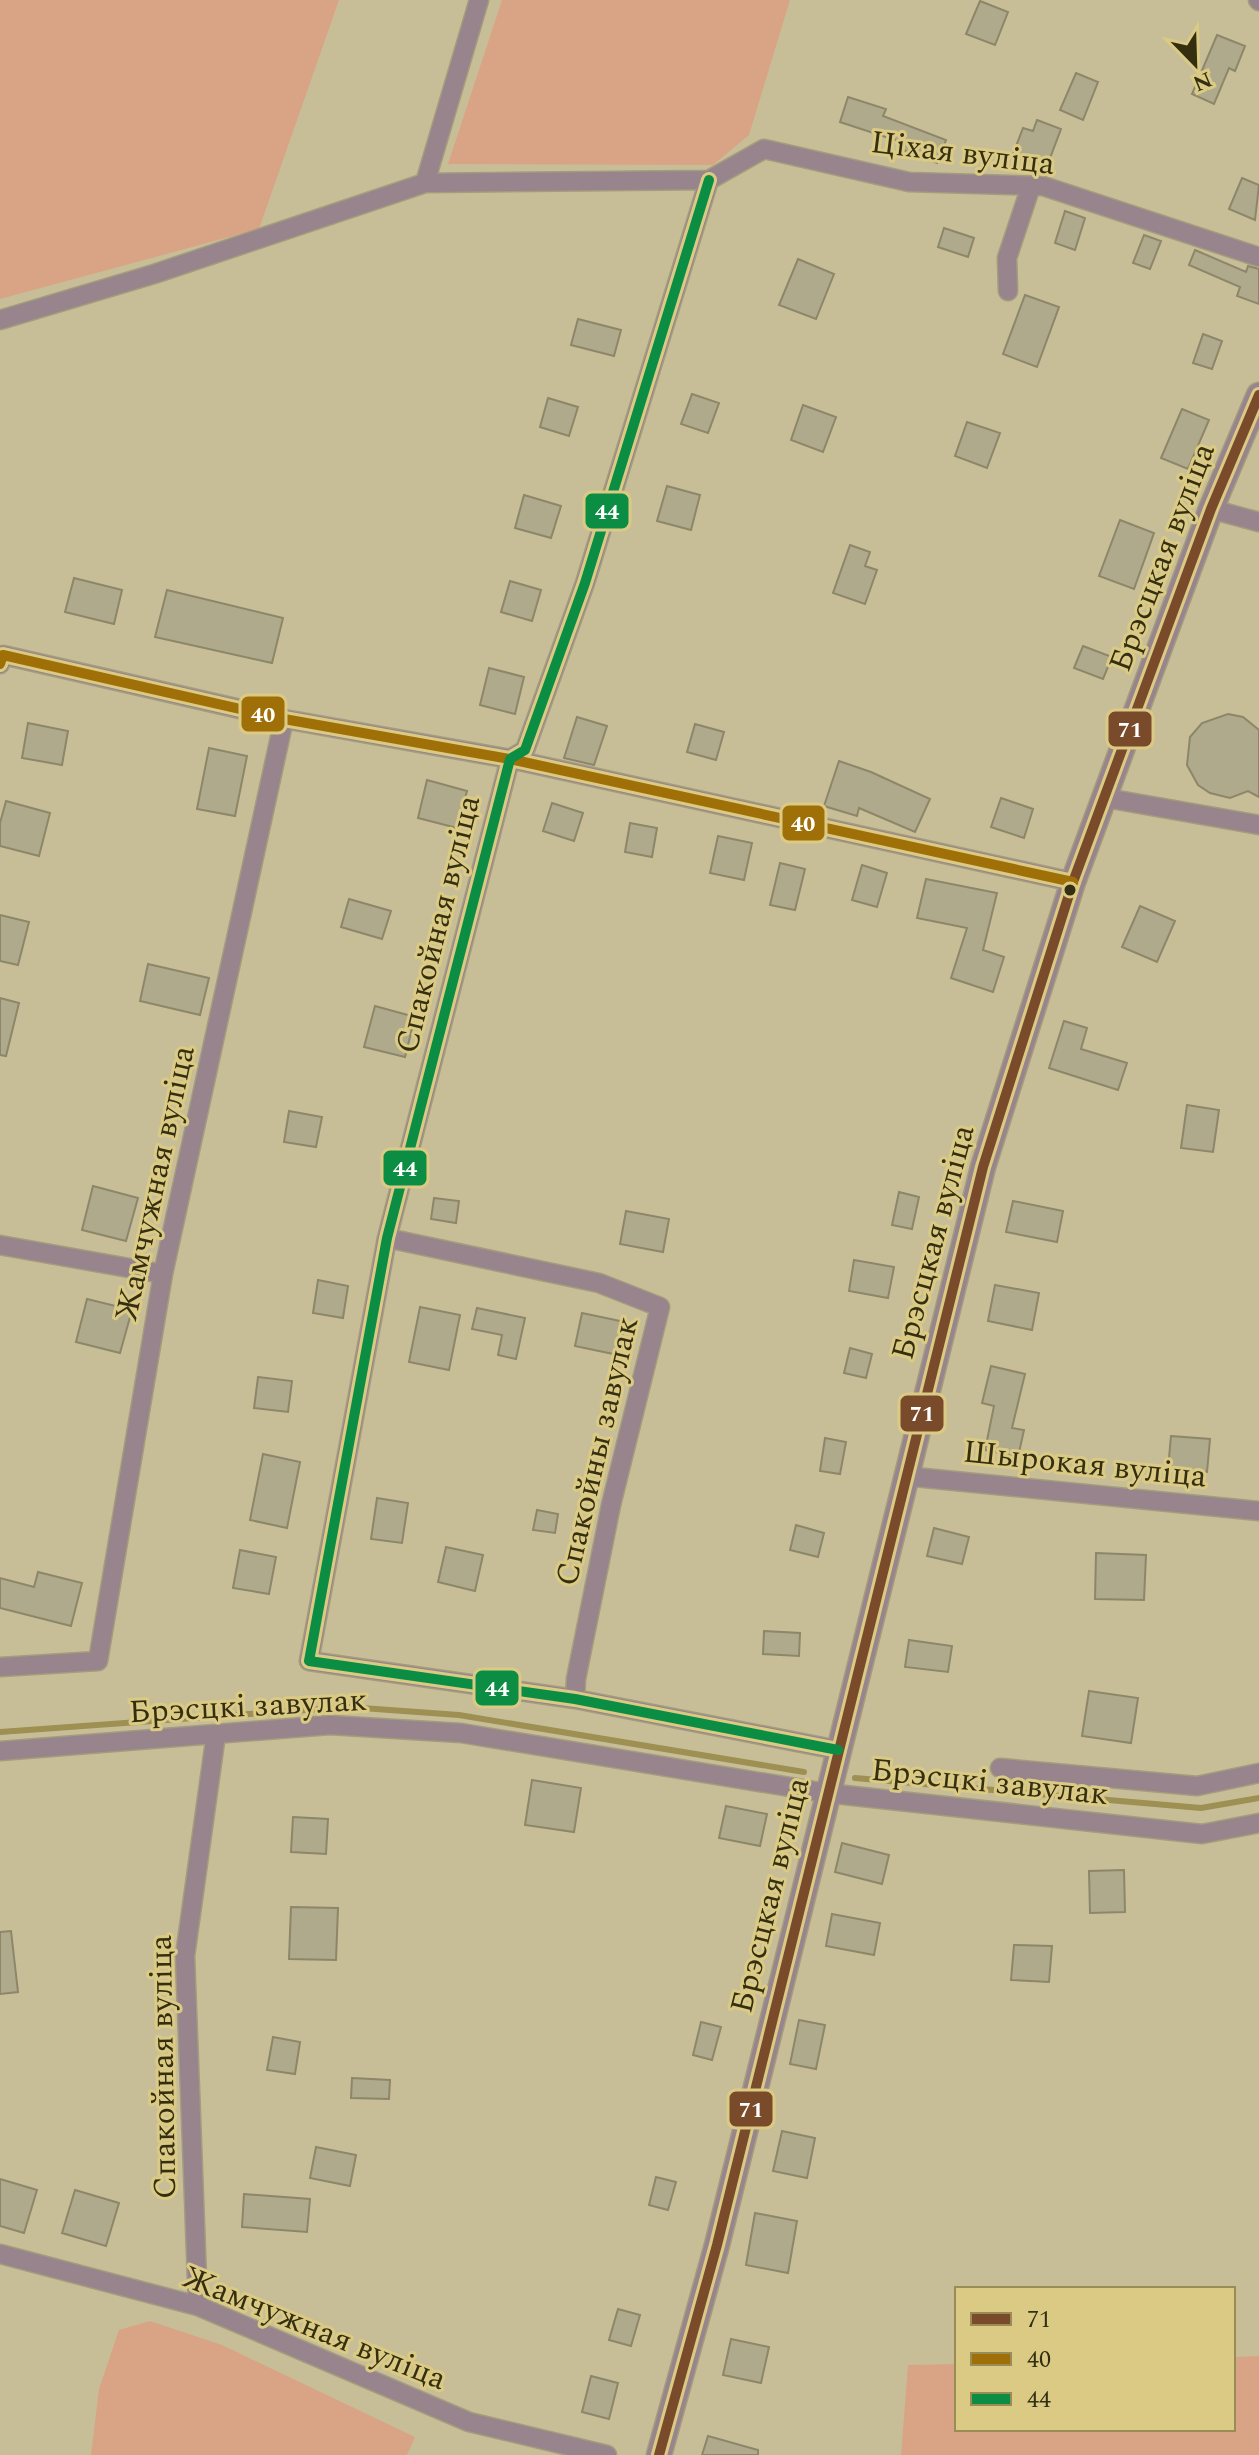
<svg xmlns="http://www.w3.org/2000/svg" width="1259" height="2455" font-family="Spectral,serif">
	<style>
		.green { fill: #d9a485 }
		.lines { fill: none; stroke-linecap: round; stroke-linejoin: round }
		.stream { stroke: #9e9052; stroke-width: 6 }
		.building { fill: #b0aa8c; stroke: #8d8668; stroke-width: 2 }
		.minor-casing { stroke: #a49c7d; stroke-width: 21 }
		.tertiary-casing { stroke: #a49c7d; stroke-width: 27 }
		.minor { stroke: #97848c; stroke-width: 18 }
		.tertiary { stroke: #97848c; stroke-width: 24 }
		.bus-1-casing { stroke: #dbca84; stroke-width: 16 }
		.bus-2-casing { stroke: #dbca84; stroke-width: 16 }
		.bus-3-casing { stroke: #dbca84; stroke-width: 16 }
		.bus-1 { stroke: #7a4b2a; stroke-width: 10 }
		.bus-2 { stroke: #a07008; stroke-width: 10 }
		.bus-3 { stroke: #0b8e44; stroke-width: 10 }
		.bus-dot { fill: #352f11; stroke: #dbca84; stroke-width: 3 }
		.labels { text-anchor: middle; stroke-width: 6; stroke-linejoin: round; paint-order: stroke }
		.street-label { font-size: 32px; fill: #352f11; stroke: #dbca84 }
		.line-badge { stroke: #dbca84; stroke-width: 3 }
		.badge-label { font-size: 22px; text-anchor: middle; font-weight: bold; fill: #fff }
	</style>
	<rect width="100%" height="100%" fill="#c7be98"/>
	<path class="green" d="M0,0H339L259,229L0,299Z
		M502,0H790L749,135L713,165L448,164Z
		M150,2321L222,2345L415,2437L407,2455H91L99,2389L119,2330Z
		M1259,2356V2455H901L908,2365L957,2364V2429H1233V2357Z"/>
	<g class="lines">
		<path class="stream" d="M0,1732L348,1707L459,1715L804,1772
			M855,1778L1201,1808L1259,1798"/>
	</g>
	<path class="building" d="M980,1L1008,12L995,45L966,34Z
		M1217,35L1245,46L1235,71L1229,68L1214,104L1192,94Z
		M1076,73L1098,82L1083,120L1060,110Z
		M848,97L886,109L883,116L946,140L937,163L898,148L901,142L840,122Z
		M1037,120L1061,129L1047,166L1013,154L1023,128L1033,131Z
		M1242,178L1259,185L1255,220L1229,209Z
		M1065,211L1085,218L1075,250L1055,243Z
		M944,228L974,238L968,257L938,247Z
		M1144,235L1161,241L1150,269L1133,263Z
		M1195,250L1246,272L1248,266L1259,269V304L1237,296L1240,287L1189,265Z
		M798,259L834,274L816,319L779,305Z
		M1025,295L1059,307L1037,367L1003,354Z
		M578,319L621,330L614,356L571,345Z
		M1203,334L1222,341L1212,369L1193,363Z
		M692,394L719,403L708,433L681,424Z
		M548,398L578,407L569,436L540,427Z
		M803,405L836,417L823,452L791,440Z
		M1182,409L1209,420L1188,469L1161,458Z
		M967,422L1000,433L987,468L955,456Z
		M667,486L700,495L691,530L657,521Z
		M524,495L561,506L551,538L515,528Z
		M1120,520L1154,533L1134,589L1099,576Z
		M850,545L870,552L865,566L877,570L865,604L833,593Z
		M74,578L122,590L114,624L65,612Z
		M510,581L541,590L532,621L501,612Z
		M167,590L283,618L272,663L155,637Z
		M1083,646L1112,657L1103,679L1074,668Z
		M489,668L524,677L515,714L480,705Z
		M1228,714L1243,717L1259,730V797L1248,791L1230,798L1210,793L1198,785L1187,765L1190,737L1202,723Z
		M577,717L607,726L594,765L564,758Z
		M28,723L68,731L62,765L22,758Z
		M695,724L724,732L716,760L687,752Z
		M209,748L247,756L235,816L197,809Z
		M839,761L871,772L930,799L915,832L859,808L857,816L824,806Z
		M427,780L467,791L457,828L418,818Z
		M1001,798L1033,809L1024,838L991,827Z
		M6,801L50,813L39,856L0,846V823Z
		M552,803L583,813L574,841L543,831Z
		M630,823L657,828L652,857L625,852Z
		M718,836L752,843L744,880L710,873Z
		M780,863L805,869L795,910L770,905Z
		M862,865L887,873L877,907L852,900Z
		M926,879L997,893L983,950L1004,957L993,992L951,978L967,928L917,918Z
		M349,899L391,911L382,939L341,927Z
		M1140,906L1175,921L1157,962L1122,947Z
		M0,915L29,922L18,965L0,961Z
		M148,964L209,978L200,1015L140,1001Z
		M0,998L19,1003L6,1056L0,1055Z
		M375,1006L415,1017L405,1057L364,1047Z
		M1064,1021L1087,1028L1081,1049L1127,1063L1118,1090L1049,1068Z
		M1187,1105L1219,1110L1213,1152L1181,1148Z
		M289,1111L322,1117L316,1147L284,1142Z
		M93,1186L138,1198L126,1241L82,1230Z
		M899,1192L919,1197L912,1229L892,1225Z
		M434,1198L459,1201L456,1223L431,1219Z
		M1013,1201L1063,1211L1057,1242L1006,1232Z
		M626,1211L669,1219L663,1252L620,1244Z
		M854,1260L894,1267L888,1298L849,1291Z
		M318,1280L348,1286L343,1318L313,1313Z
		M995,1285L1039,1293L1032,1330L988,1321Z
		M87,1299L132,1310L120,1353L76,1342Z
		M420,1307L460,1315L449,1370L409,1362Z
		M477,1308L525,1318L516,1359L498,1355L502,1335L472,1329Z
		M582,1313L625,1322L618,1355L575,1346Z
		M850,1348L872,1354L866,1378L844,1373Z
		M991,1366L1025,1374L1012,1428L1024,1430L1018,1457L985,1450L994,1406L982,1403Z
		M258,1377L292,1381L288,1412L254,1408Z
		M1171,1436L1210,1439L1207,1472L1168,1469Z
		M825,1438L846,1442L840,1474L820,1471Z
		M263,1454L300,1462L287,1528L250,1520Z
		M377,1498L408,1503L402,1543L371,1539Z
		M537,1510L558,1514L555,1533L533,1530Z
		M796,1525L824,1533L818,1557L790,1550Z
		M934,1528L969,1537L962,1564L927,1556Z
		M446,1547L483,1555L475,1591L438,1582Z
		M240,1550L276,1557L269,1594L233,1588Z
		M1096,1553L1146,1555L1144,1600L1095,1599Z
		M38,1572L82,1583L71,1626L0,1608V1578L34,1587Z
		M764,1631L800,1633L799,1656L763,1654Z
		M909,1640L952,1646L948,1672L905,1667Z
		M1089,1691L1138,1698L1131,1743L1082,1736Z
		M532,1780L581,1788L574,1832L525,1825Z
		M726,1806L767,1814L760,1846L719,1838Z
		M293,1817L328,1819L326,1854L291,1852Z
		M842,1843L889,1855L882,1884L835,1872Z
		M1124,1870L1125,1912L1090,1913L1089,1871Z
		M291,1907L338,1908L336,1960L289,1959Z
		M832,1914L880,1923L874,1955L826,1946Z
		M11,1931L18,1992L0,1994V1932Z
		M1014,1945L1052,1946L1049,1982L1011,1980Z
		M799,2020L825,2025L816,2069L790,2064Z
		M701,2022L721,2027L712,2060L693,2055Z
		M273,2037L300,2042L295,2074L267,2070Z
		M352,2078L390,2080L389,2099L351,2098Z
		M782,2131L815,2138L807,2178L773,2171Z
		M316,2147L356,2155L350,2186L310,2178Z
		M656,2177L676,2182L668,2210L649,2205Z
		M0,2179L37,2190L24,2233L0,2226Z
		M75,2190L119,2203L106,2246L62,2233Z
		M244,2194L310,2199L307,2232L242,2227Z
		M755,2213L797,2221L788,2273L746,2265Z
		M618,2309L640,2315L631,2346L609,2340Z
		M731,2339L769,2347L761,2383L723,2375Z
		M591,2376L618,2383L609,2419L582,2412Z
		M708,2436L758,2450V2455H702Z"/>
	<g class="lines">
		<defs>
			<path id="minor" d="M1258,0L1259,1
				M709,180L585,583L525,750L510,759L387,1238L309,1661L575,1699L838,1750
				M425,183L479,0
				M1008,291L1007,258L1031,186
				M0,320L154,274L425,183L709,180L764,149L909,182L1043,186L1259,257
				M1211,509L1259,522
				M0,664L3,655L284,719L510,759L1073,882
				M1106,798L1259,825
				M387,1238L599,1283L660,1307L611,1505L576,1679L575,1699
				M0,1245L163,1274
				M904,1476L1259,1511
				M0,1667L98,1661L163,1274L284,719
				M0,1751L330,1725L461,1733L826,1793L1202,1834L1259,1823
				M1000,1768L1197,1786L1259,1773
				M0,2254L198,2306L469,2422L607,2455
				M198,2306L185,1956L216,1734"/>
			<path id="tertiary" d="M659,2455L717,2245L983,1167L1073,882L1211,509L1259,395"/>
		</defs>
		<use href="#minor" class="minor-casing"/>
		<use href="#tertiary" class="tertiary-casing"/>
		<use href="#minor" class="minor"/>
		<use href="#tertiary" class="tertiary"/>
		<defs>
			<path id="bus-1" d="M659,2455L717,2245L983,1167L1073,882L1211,509L1259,395"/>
			<path id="bus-2" d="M0,664L3,655L284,719L510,759L1073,882"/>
			<path id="bus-3" d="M709,180L585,583L525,750L510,759L387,1238L309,1661L575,1699L838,1750"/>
		</defs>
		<use href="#bus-1" class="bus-1-casing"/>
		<use href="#bus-2" class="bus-2-casing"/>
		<use href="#bus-3" class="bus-3-casing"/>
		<use href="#bus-1" class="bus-1"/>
		<use href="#bus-2" class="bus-2"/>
		<use href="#bus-3" class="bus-3"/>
	</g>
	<circle class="bus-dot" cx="1070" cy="890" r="7"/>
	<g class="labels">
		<g class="street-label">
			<text transform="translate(963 152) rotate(7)" y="11">Ціхая вуліца</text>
			<text transform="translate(1161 557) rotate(-69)" y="11">Брэсцкая вуліца</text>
			<text transform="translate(437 924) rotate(-76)" y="11">Спакойная вуліца</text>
			<text transform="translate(154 1183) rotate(-78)" y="11">Жамчужная вуліца</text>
			<text transform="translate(932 1242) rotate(-75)" y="11">Брэсцкая вуліца</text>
			<text transform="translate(596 1451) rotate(-77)" y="11">Спакойны завулак</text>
			<text transform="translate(1085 1463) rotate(6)" y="11">Шырокая вуліца</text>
			<text transform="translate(248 1705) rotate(-3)" y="11">Брэсцкі завулак</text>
			<text transform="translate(990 1781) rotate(6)" y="11">Брэсцкі завулак</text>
			<text transform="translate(769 1895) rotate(-76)" y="11">Брэсцкая вуліца</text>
			<text transform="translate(162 2067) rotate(-91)" y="11">Спакойная вуліца</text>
			<text transform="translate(315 2327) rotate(22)" y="11">Жамчужная вуліца</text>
		</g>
	</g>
	<g class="line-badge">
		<rect x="584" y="492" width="46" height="38" rx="8" fill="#0b8e44"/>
		<rect x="240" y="695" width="46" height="38" rx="8" fill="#a07008"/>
		<rect x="1107" y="710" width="46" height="38" rx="8" fill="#7a4b2a"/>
		<rect x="781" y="804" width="45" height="38" rx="8" fill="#a07008"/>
		<rect x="382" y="1149" width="46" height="38" rx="8" fill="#0b8e44"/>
		<rect x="899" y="1394" width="46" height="39" rx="8" fill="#7a4b2a"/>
		<rect x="474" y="1669" width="46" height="38" rx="8" fill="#0b8e44"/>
		<rect x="728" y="2090" width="46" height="38" rx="8" fill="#7a4b2a"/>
	</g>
	<g class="badge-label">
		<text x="607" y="519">44</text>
		<text x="263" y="722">40</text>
		<text x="1130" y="737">71</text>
		<text x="803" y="831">40</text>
		<text x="405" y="1176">44</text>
		<text x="922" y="1421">71</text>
		<text x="497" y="1696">44</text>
		<text x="751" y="2117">71</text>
	</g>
	<rect x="955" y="2287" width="280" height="144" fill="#dbca84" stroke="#998c56" stroke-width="2"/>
	<rect x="971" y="2313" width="40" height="12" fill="#7a4b2a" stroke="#998c56" stroke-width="2"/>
	<text x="1027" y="2327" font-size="24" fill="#352f11">71</text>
	<rect x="971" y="2353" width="40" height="12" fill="#a07008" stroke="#998c56" stroke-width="2"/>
	<text x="1027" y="2367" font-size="24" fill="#352f11">40</text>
	<rect x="971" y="2393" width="40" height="12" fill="#0b8e44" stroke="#998c56" stroke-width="2"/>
	<text x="1027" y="2407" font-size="24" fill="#352f11">44</text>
	<g transform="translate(1195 64) rotate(157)" stroke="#dbca84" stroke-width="6" paint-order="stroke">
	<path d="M0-6L14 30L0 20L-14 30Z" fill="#352f11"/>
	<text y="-12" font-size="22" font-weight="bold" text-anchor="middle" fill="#352f11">N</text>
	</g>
</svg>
